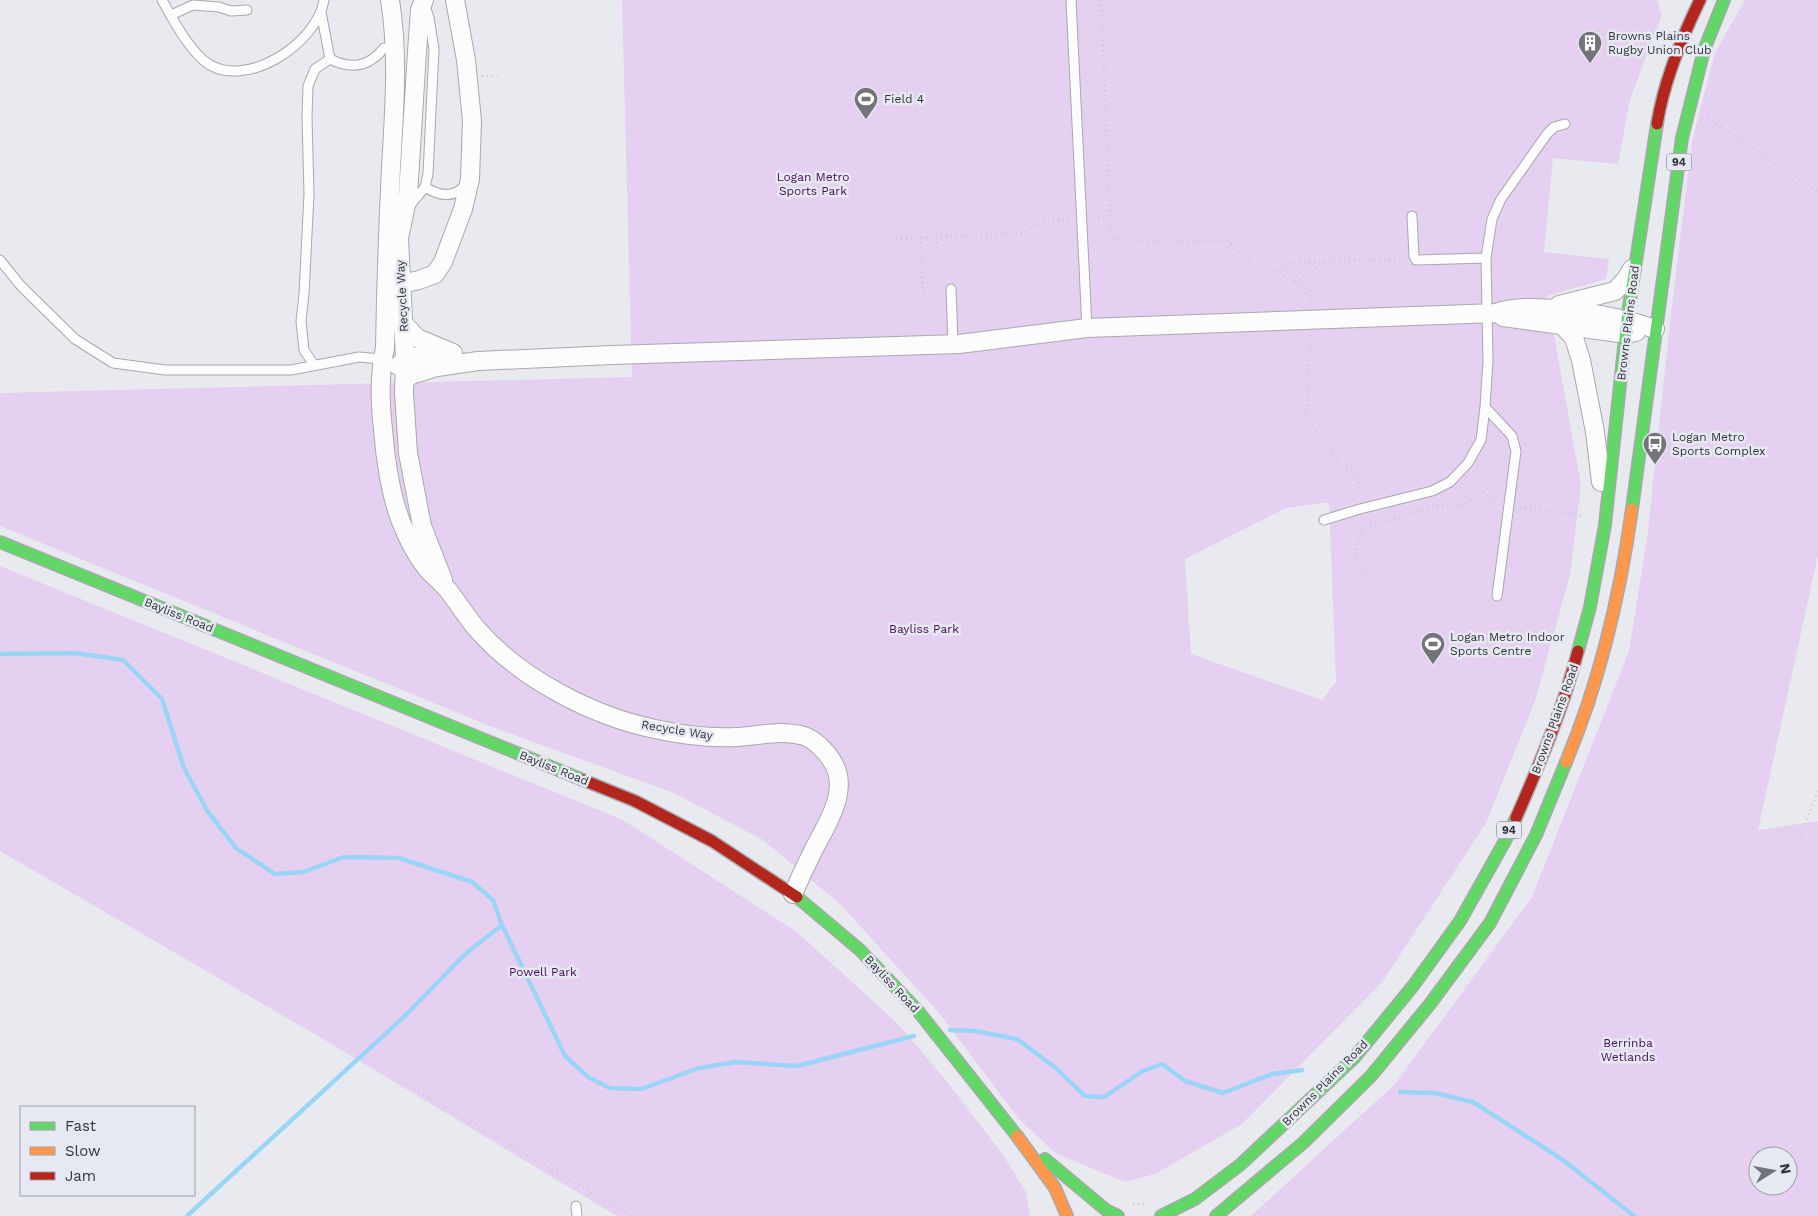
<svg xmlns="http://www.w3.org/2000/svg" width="1818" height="1216" font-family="'Work Sans',sans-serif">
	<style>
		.green { fill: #e5d0f1; fill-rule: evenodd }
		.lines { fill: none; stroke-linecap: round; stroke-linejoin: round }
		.stream { stroke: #9bd5f6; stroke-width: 4.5 }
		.lane-casing { stroke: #a8a9ac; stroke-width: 11 }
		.street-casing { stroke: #a8a9ac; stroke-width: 20 }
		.fast-casing { stroke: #a8a9ac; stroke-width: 14 }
		.slow-casing { stroke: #a8a9ac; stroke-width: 14 }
		.jam-casing { stroke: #a8a9ac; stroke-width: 14 }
		.path { stroke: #cacace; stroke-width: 2.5; stroke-dasharray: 1 4; stroke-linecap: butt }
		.lane { stroke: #fcfcfd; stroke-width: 9 }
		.street { stroke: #fcfcfd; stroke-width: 18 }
		.fast { stroke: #63d668; stroke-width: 11 }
		.slow { stroke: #ff974d; stroke-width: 11 }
		.jam { stroke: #b3261e; stroke-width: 11 }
		.labels { text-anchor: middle; stroke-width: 5; stroke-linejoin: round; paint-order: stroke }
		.shield { fill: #e6e8f2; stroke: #696b70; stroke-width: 1 }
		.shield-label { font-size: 11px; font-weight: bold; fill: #343539 }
		.poi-label { font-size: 12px; fill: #343539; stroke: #e6e8f2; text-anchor: start }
		.park-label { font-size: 12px; fill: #480c5a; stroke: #e6e8f2 }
		.street-label { font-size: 12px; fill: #343539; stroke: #e6e8f2 }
	</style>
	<rect width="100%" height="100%" fill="#e9eaef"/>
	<path class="green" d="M622,0H1657L1662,15L1630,99L1618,164L1553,158L1544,252L1609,259L1606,279L1547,296L1581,485L1570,575L1535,701L1486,823L1383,981L1242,1124L1155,1174L1125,1182L1055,1153L1019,1119L940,1014L840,904L763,840L674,793L495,728L0,526V393L632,377ZM1329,502L1336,682L1322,700L1191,654L1185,559L1286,508Z
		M1745,0H1818V555L1758,830L1818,821V1216H1251L1395,1084L1532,897L1629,651L1647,539L1671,314L1692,141L1715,53ZM1758,1156H1788V1186H1758Z
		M0,566L623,820L797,932L897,1023L945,1079L1003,1155L1026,1192L1030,1216H617L323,1039L0,851Z"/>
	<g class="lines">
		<path class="stream" d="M0,654L76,653L123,660L162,699L184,768L208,812L236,848L275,874L303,872L344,857L399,858L472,882L493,900L502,925L565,1056L588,1077L610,1088L641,1089L699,1068L736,1062L797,1066L914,1036
			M950,1030L975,1031L1017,1039L1057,1069L1085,1096L1104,1097L1141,1072L1162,1064L1185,1081L1223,1093L1272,1074L1302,1070
			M1400,1092L1435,1093L1473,1102L1563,1160L1634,1216
			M187,1216L407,1014L464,955L502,925"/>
		<defs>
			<path id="lane" d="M162,0C173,20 186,44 203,60C242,94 318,43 324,0
				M1071,0L1087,328
				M321,12L330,59C352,70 369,67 384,48
				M171,15L193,5L219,7L231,11L247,10
				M425,187C439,196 454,199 465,185
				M408,208L425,187L428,174L434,49L429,18L425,6
				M1412,216L1414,256L1416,260L1486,258
				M0,260L21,286L75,339L113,363L165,370H291L359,357L382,359
				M951,289L953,344
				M314,365L304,350L301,321L304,294L309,194L307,117L308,86L315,69L330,59
				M1485,407L1512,436L1516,451L1497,596
				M1324,520L1360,509L1432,491L1450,482L1468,463L1481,440L1485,407L1488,361L1486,258L1492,219L1501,199L1547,134L1554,127L1565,124
				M576,1206L577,1216"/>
			<path id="street" d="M390,0C399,56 394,112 391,168C388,228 386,288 385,348C379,374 380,403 383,429C385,458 391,498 402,524C409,541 418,559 430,572C436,578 443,584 448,590C458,603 466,616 476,628C519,678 592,716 655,729C681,735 709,738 736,737C758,736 782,729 804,736C814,739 826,751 832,761C851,790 826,825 813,851C806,865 799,880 793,894
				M424,0L420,10L417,52L408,195L399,238L405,359L404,393L408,453L422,526L443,580
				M401,284L419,280L435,274L443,262L463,209L470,179L472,121L466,60L455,0
				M1559,305L1615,291L1626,279L1632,269
				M1503,317L1626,334L1636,332
				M403,323L417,338L453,353
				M1562,325L1574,338L1581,360L1595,432L1601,482
				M398,366C412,351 434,356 453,357
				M404,381L411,375L437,367L478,361L612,355L959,344L1087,328L1496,313C1523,301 1596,313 1625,320C1635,322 1645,326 1655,329"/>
			<path id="fast" d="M1632,509L1682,138L1704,50L1724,0
				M0,542L583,780
				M1578,651L1590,607L1605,525L1627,320L1657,124
				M797,897L860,950L918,1011L1017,1136
				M1045,1159L1106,1210L1118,1216
				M1161,1216L1195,1199L1240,1165L1354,1058L1413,986L1460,921L1505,841L1516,818
				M1216,1216L1303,1143L1371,1076L1430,1004L1490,923L1536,835L1566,762"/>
			<path id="slow" d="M1566,762C1600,681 1620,596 1632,509
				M1017,1136L1055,1188L1067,1216"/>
			<path id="jam" d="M1657,124C1664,81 1681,39 1700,0
				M583,780L635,801L712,841L797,897
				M1516,818C1540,763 1563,709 1578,651"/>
		</defs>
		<use href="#lane" class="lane-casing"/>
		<use href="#street" class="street-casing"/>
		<use href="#fast" class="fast-casing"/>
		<use href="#slow" class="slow-casing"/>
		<use href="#jam" class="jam-casing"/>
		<path class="path" d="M1101,0L1111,238L1164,243L1226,240L1260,272H1279L1310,291V304
			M482,76L498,75
			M1708,118L1818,192
			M1093,217L1110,216
			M920,237L923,291L931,290
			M936,237L937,259
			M891,239L1023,233L1043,222L1070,218
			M1230,244L1245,233
			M1277,271L1287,263L1404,259
			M1295,282L1328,262
			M1311,335V346L1307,367L1308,395L1305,417L1309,425L1325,438L1340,465L1351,470L1357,476L1360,488V497
			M1520,507L1584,516
			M1367,574L1361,572C1350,557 1358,543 1363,528L1435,506H1462L1482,492L1488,496L1492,502L1498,503
			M1798,843L1818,790
			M397,1079L632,1216
			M1133,1204H1145"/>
		<use href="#lane" class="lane"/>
		<use href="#street" class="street"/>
		<use href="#fast" class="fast"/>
		<use href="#slow" class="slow"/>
		<use href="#jam" class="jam"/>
	</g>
	<defs>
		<symbol id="building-pin" viewBox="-11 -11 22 30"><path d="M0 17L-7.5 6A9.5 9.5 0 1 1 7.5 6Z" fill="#737479" stroke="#e6e8f2"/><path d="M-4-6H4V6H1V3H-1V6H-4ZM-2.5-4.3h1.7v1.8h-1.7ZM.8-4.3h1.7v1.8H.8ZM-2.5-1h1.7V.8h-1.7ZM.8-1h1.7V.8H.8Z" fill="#fff"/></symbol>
		<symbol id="stadium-pin" viewBox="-11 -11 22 30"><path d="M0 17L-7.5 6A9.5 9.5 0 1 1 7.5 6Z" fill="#737479" stroke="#e6e8f2"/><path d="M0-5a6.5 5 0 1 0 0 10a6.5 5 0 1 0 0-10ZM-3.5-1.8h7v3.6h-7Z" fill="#fff"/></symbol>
		<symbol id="bus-pin" viewBox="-11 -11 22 30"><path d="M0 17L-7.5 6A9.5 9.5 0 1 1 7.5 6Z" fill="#737479" stroke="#e6e8f2"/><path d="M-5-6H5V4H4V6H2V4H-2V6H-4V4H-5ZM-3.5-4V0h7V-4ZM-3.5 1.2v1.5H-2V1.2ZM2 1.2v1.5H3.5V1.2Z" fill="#fff"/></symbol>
	</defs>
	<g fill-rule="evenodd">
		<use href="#building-pin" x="1576" y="29" width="28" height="38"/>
		<use href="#stadium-pin" x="852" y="85" width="28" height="38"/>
		<use href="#bus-pin" x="1641" y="430" width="28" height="38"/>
		<use href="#stadium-pin" x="1419" y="630" width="28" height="38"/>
	</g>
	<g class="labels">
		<g class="shield">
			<rect x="1666.5" y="153.5" width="25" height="17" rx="4"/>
			<rect x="1496.5" y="821.5" width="25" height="17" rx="4"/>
		</g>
		<g class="shield-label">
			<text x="1679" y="166">94</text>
			<text x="1509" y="834">94</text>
		</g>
		<g class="poi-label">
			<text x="1608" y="40">Browns Plains<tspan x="1608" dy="14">Rugby Union Club</tspan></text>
			<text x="884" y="103">Field 4</text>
			<text x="1672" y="441">Logan Metro<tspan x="1672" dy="14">Sports Complex</tspan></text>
			<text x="1450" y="641">Logan Metro Indoor<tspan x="1450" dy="14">Sports Centre</tspan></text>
		</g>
		<g class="park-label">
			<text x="813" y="181">Logan Metro<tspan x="813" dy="14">Sports Park</tspan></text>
			<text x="924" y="633">Bayliss Park</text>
			<text x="543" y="976">Powell Park</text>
			<text x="1628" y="1047">Berrinba<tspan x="1628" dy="14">Wetlands</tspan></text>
		</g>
		<g class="street-label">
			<text transform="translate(402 296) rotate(-93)" y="4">Recycle Way</text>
			<text transform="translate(1628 323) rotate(-83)" y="4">Browns Plains Road</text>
			<text transform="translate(179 615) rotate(22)" y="4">Bayliss Road</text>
			<text transform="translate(1555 719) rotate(-70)" y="4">Browns Plains Road</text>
			<text transform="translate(677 730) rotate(9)" y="4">Recycle Way</text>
			<text transform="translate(554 768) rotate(22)" y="4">Bayliss Road</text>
			<text transform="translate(892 984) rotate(47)" y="4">Bayliss Road</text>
			<text transform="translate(1325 1083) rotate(-45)" y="4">Browns Plains Road</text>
		</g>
	</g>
	<rect x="20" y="1106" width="175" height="90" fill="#e6e8f2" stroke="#9fa0a8"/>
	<rect x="30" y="1122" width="25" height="8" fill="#63d668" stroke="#9fa0a8"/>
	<text x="65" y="1131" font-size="15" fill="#343539">Fast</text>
	<rect x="30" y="1147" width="25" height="8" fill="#ff974d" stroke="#9fa0a8"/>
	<text x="65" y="1156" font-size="15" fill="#343539">Slow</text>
	<rect x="30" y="1172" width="25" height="8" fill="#b3261e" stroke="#9fa0a8"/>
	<text x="65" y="1181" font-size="15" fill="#343539">Jam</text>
	<g transform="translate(1773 1171) rotate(79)"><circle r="24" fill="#e6e8f2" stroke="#9fa0a8"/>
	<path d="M0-4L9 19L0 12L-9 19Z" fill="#737479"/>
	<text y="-8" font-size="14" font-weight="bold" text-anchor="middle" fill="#343539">N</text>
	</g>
</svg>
